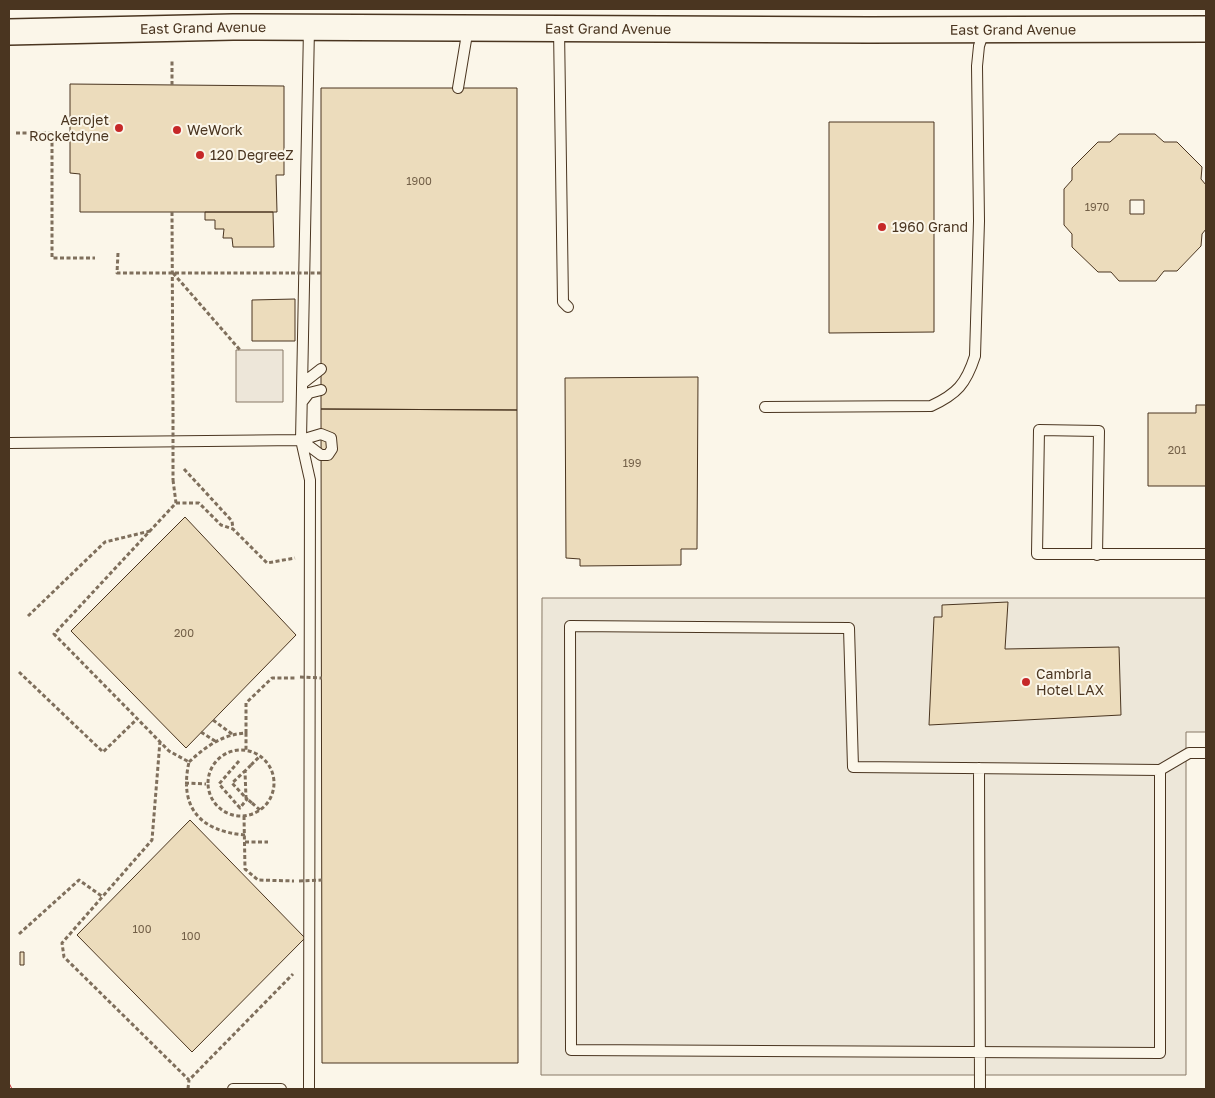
<svg xmlns="http://www.w3.org/2000/svg" width="1215" height="1098" font-family="'Golos Text',sans-serif">
	<style>
		.green { fill: #ede6d9; stroke: #887966 }
		.parking { fill: #ede7d9; stroke: #887966 }
		.building { fill: #ecdcbc; stroke: #4a3520; fill-rule: evenodd }
		.lines { fill: none; stroke-linecap: round; stroke-linejoin: round }
		.service-casing { stroke: #4a3520; stroke-width: 12 }
		.tertiary-casing { stroke: #4a3520; stroke-width: 28 }
		.path { stroke: #7f6f5c; stroke-width: 3; stroke-dasharray: 4 2.5; stroke-linecap: butt }
		.service { stroke: #fbf6e9; stroke-width: 10 }
		.tertiary { stroke: #fbf6e9; stroke-width: 25 }
		.path-bridge { stroke: #7f6f5c; stroke-width: 3; stroke-dasharray: 4 2.5; stroke-linecap: butt }
		.power { stroke: #c62828; stroke-width: 1; stroke-dasharray: 18 4 2.5 4; stroke-linecap: butt }
		.poi-dot { fill: #c62828; stroke: #fbf6e9; stroke-width: 2 }
		.labels { text-anchor: middle; stroke-width: 4; stroke-linejoin: round; paint-order: stroke }
		.number-label { font-size: 11px; fill: #725f47 }
		.street-label { font-size: 14px; fill: #4a3520; stroke: #fbf6e9 }
		.poi-label { font-size: 14px; fill: #4a3520; stroke: #fbf6e9; text-anchor: start }
	</style>
	<rect width="100%" height="100%" fill="#fbf6e9"/>
	<path class="green" d="M236,350H283V402H236Z"/>
	<path class="parking" d="M542,598H1206V732H1186V1075H541Z"/>
	<path class="building" d="M70,84L284,86V175H276L277,212H80V174L70,173Z
		M321,88H517V410L321,409Z
		M829,122H934V332L829,333Z
		M1119,134H1155L1164,142H1177L1202,167L1201,179L1206,185V229L1202,234L1201,246L1177,271H1164L1156,281H1119L1111,272H1098L1072,247V234L1064,225V189L1072,180V168L1098,142H1110ZM1130,200H1144V214H1130Z
		M205,212H273L274,247H233L232,238H223L224,229H215V220H205Z
		M295,299V341H252V300Z
		M698,377L697,549H681V565L580,566V559L566,558L565,378Z
		M1196,405H1206V486H1148V413H1196Z
		M321,409L517,410L518,1063H322Z
		M185,517L296,635L186,748L71,631Z
		M1008,602L1005,649L1119,647L1121,715L929,725L934,617H942V605Z
		M190,820L305,938L192,1052L77,935Z
		M20,952H24V965H20Z"/>
	<g class="lines">
		<defs>
			<path id="service" d="M559,29L563,302L568,307
				M458,88L468,28
				M303,383L321,369
				M302,402L309,393L321,390
				M765,407L931,406C957,394 966,384 975,356L979,221L977,66L979,46L984,31
				M9,443L301,440L321,434L331,438L332,449L328,455H321L301,440
				M1097,555L1099,431L1039,430L1037,554H1206
				M979,768L980,1089
				M1160,770L853,767L849,628L570,626L571,1050L1160,1053V770L1189,753H1206
				M233,1089H281
				M309,1089L310,480L301,440L309,28"/>
			<g id="tertiary">
				<path id="s1" d="M9,32L233,27L869,30L1206,29"/>
			</g>
		</defs>
		<use href="#service" class="service-casing"/>
		<use href="#tertiary" class="tertiary-casing"/>
		<path class="path" d="M172,85V61
			M16,133H52V258H95
			M172,212L173,413
			M118,253L117,273H289
			M173,273L240,350
			M184,469L232,521L233,529
			M173,480L176,503L54,634L169,751L189,762C179,807 199,831 245,835
			M176,503H199L221,525L233,529L267,563L295,558
			M28,616L105,542L150,531
			M19,672L103,752L137,719
			M213,720L232,734
			M201,732L215,741
			M246,733V703L272,678H295
			M160,741L152,840L62,943L64,957L189,1080L293,974
			M208 783a33 33 0 1 1 66 0a33 33 0 1 1-66 0Z
			M239,761L219,784L240,808L247,799L232,783L245,771
			M189,762C205,747 223,734 246,733V751
			M251,765L260,756
			M185,783L206,784
			M252,803L260,810
			M244,816L245,869L258,880L294,881
			M245,842H268
			M19,934L79,880L103,897
			M188,1089L189,1080"/>
		<use href="#service" class="service"/>
		<use href="#tertiary" class="tertiary"/>
		<path class="path-bridge" d="M291,273H321
			M173,413V480
			M300,677L322,678
			M251,765L245,771L246,798L252,803
			M299,881L322,880"/>
		<path class="power" d="M9,1083L12,1089"/>
	</g>
	<g class="poi-dot">
		<circle cx="119" cy="128" r="5"/>
		<circle cx="177" cy="130" r="5"/>
		<circle cx="200" cy="155" r="5"/>
		<circle cx="882" cy="227" r="5"/>
		<circle cx="1026" cy="682" r="5"/>
	</g>
	<g class="labels">
		<g class="number-label">
			<text x="419" y="185">1900</text>
			<text x="1097" y="211">1970</text>
			<text x="1177" y="454">201</text>
			<text x="632" y="467">199</text>
			<text x="184" y="637">200</text>
			<text x="142" y="933">100</text>
			<text x="191" y="940">100</text>
		</g>
		<g class="street-label">
			<text dy="5" stroke="none"><textPath href="#s1" startOffset="194">East Grand Avenue</textPath></text>
			<text dy="5" stroke="none"><textPath href="#s1" startOffset="599">East Grand Avenue</textPath></text>
			<text dy="5" stroke="none"><textPath href="#s1" startOffset="1004">East Grand Avenue</textPath></text>
		</g>
		<g class="poi-label">
			<text x="109" y="125" text-anchor="end">Aerojet<tspan x="109" dy="16">Rocketdyne</tspan></text>
			<text x="187" y="135">WeWork</text>
			<text x="210" y="160">120 DegreeZ</text>
			<text x="892" y="232">1960 Grand</text>
			<text x="1036" y="679">Cambria<tspan x="1036" dy="16">Hotel LAX</tspan></text>
		</g>
	</g>
	<rect width="1215" height="1098" fill="none" stroke="#4a3520" stroke-width="20"/>
</svg>
